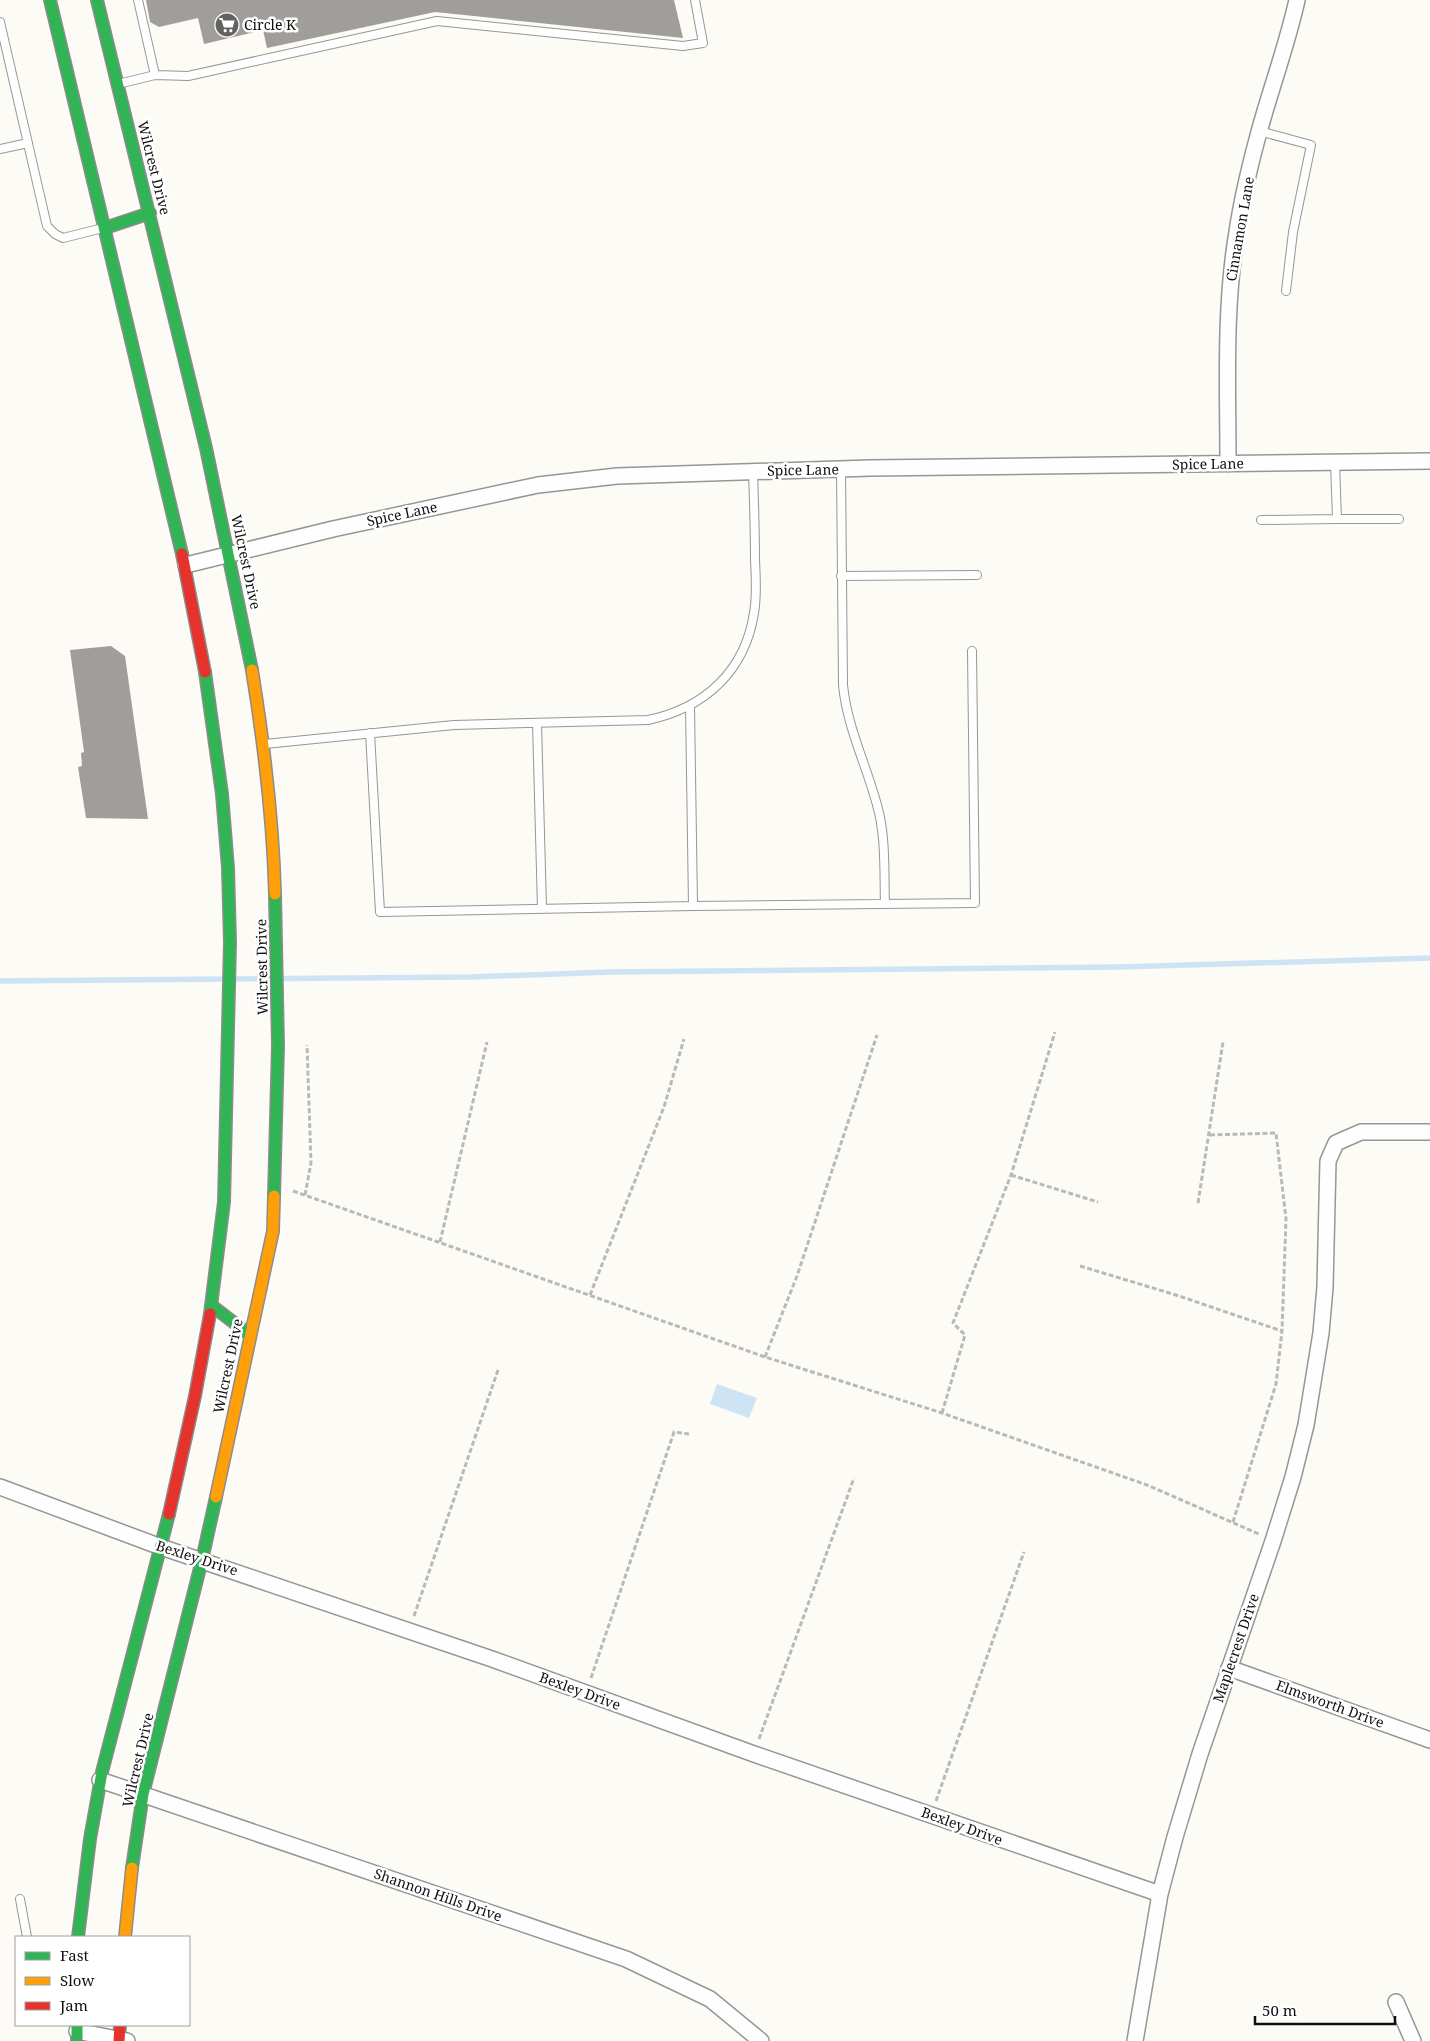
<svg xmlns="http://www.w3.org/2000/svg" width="1430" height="2041" font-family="'Noto Serif',serif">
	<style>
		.water { fill: #cee4f4 }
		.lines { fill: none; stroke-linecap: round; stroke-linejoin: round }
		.stream { stroke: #cee4f4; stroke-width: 5.5 }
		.building { fill: #a09e9b }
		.lane-casing { stroke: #969694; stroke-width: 10 }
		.street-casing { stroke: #969694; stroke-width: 18 }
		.fast-casing { stroke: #8d8c8a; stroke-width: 14 }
		.slow-casing { stroke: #8d8c8a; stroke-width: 14 }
		.jam-casing { stroke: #8d8c8a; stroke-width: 14 }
		.path { stroke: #b9b9b8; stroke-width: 3; stroke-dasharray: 5 2.5; stroke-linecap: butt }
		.lane { stroke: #fffefe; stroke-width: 8 }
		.street { stroke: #fffefe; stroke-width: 15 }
		.fast { stroke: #30b455; stroke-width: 11 }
		.slow { stroke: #ff9f0a; stroke-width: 11 }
		.jam { stroke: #e5322d; stroke-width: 11 }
		.labels { text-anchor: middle; stroke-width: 5; stroke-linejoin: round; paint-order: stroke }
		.poi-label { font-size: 14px; fill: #101010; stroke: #fff; text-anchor: start }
		.street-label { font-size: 14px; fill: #101010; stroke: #fff }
	</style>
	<rect width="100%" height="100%" fill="#fcfbf6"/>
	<path class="water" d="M717,1384L757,1398L749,1418L710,1404Z"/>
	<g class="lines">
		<path class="stream" d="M0,981L470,977L611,972L1119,967L1430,958"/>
	</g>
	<path class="building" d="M146,0H674L683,38L435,12L267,48L263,30L204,44L198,18L159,27L150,22Z
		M111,646L125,656L148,819L86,818L78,767L82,766L81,753L84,752L70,650Z"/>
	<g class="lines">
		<defs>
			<path id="lane" d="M138,0L155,75
				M0,22L47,226L55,234L63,238L103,228
				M118,84L155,75L188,76L437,21L683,46L703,43L695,0
				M1259,131L1311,145L1293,232L1286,291
				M0,149L28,143
				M841,469L843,685C847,727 866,764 877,805C886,835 884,873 885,904
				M1337,519H1399
				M1261,520L1337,519L1335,463
				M841,576L977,575
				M690,706L693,906
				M537,723L542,908
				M370,733L380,912L693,906L975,903L972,651
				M265,744L454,725L648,720C705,708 745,671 754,613C757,596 756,577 755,560C755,530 754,501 753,471
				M20,1899L27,1937"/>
			<path id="street" d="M1228,464C1228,387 1224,309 1237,232C1242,198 1250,165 1259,132C1271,88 1287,45 1297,0
				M186,565L333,529L538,485L617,476L870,468L1430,461
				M0,1487L161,1547L492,1659L754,1754L1160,1894
				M1229,1668L1430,1740
				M100,1780L626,1959L710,1999L761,2041
				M1396,2002L1413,2041
				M77,2031L127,2041
				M1135,2041L1160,1894L1175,1837L1200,1754L1273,1541L1293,1477L1306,1425L1321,1333L1325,1287L1328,1161L1336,1143L1361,1132H1430"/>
			<path id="fast" d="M50,0L182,554
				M97,0L206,448L252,670
				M105,228L150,213
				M205,672L222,794L228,868L230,942L224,1202L210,1314
				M274,1196L278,1046L275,894
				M211,1305L250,1335
				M132,1868L143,1794L202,1560L216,1497
				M78,1937L90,1839L102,1772L169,1514
				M77,2025V2041"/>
			<path id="slow" d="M252,670C264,744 273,818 275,894
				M216,1497L273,1231L274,1196
				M125,1937L132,1868"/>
			<path id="jam" d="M182,554L205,672
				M169,1514L195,1396L210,1314
				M119,2041L120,2025"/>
		</defs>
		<use href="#lane" class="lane-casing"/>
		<use href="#street" class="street-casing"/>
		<use href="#fast" class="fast-casing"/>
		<use href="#slow" class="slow-casing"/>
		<use href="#jam" class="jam-casing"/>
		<path class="path" d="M1210,1135L1276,1133L1286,1219L1282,1331L1276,1384L1233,1522
			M1011,1175L1098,1202
			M293,1191L765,1357L942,1413L1147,1485L1259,1534
			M305,1195L311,1163L307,1045
			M1198,1203L1223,1042
			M440,1242L487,1042
			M1080,1266L1176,1295L1282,1331
			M590,1295L664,1107L684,1039
			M765,1357L797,1276L877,1035
			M942,1413L965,1335L953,1323L1011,1175L1055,1032
			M414,1616L498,1370
			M591,1678L674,1432L689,1434
			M759,1739L854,1478
			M936,1801L1024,1552"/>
		<use href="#lane" class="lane"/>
		<use href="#street" class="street"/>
		<use href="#fast" class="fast"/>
		<use href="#slow" class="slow"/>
		<use href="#jam" class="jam"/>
	</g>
	<defs>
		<symbol id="supermarket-disc" viewBox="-11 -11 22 22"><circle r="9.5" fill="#636260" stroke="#fff"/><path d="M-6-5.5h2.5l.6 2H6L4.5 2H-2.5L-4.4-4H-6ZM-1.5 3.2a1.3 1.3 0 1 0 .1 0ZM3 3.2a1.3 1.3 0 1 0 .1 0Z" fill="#fff"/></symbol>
	</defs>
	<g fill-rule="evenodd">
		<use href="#supermarket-disc" x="213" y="11" width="28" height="28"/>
	</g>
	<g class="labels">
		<g class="poi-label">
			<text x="244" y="30">Circle K</text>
		</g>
		<g class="street-label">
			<text transform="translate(154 168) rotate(76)" y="5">Wilcrest Drive</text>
			<text transform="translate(1240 229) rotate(-80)" y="5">Cinnamon Lane</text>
			<text transform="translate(1208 464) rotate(-1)" y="5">Spice Lane</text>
			<text transform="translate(803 470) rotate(-1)" y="5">Spice Lane</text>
			<text transform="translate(402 514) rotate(-12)" y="5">Spice Lane</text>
			<text transform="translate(246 562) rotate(78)" y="5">Wilcrest Drive</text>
			<text transform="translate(262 967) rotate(-91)" y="5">Wilcrest Drive</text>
			<text transform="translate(228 1366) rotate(-78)" y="5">Wilcrest Drive</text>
			<text transform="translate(197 1558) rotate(18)" y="5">Bexley Drive</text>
			<text transform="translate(1236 1648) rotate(-71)" y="5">Maplecrest Drive</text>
			<text transform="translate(580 1691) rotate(20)" y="5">Bexley Drive</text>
			<text transform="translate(1330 1704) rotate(20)" y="5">Elmsworth Drive</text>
			<text transform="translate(138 1760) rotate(-77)" y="5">Wilcrest Drive</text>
			<text transform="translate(962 1826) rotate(20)" y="5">Bexley Drive</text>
			<text transform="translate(438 1895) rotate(19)" y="5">Shannon Hills Drive</text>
		</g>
	</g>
	<rect x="15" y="1936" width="175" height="90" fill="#ffffff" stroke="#9f9f9f"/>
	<rect x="25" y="1952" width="25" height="8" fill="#30b455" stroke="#9f9f9f"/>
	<text x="60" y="1961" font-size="15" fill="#101010">Fast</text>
	<rect x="25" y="1977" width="25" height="8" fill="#ff9f0a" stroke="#9f9f9f"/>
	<text x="60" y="1986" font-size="15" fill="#101010">Slow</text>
	<rect x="25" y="2002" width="25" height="8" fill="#e5322d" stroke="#9f9f9f"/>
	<text x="60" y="2011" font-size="15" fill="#101010">Jam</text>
	<path d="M1255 2016v8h140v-8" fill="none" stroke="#101010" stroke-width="2.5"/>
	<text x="1262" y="2016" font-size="15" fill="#101010" stroke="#ffffff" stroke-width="4" paint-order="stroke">50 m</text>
</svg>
